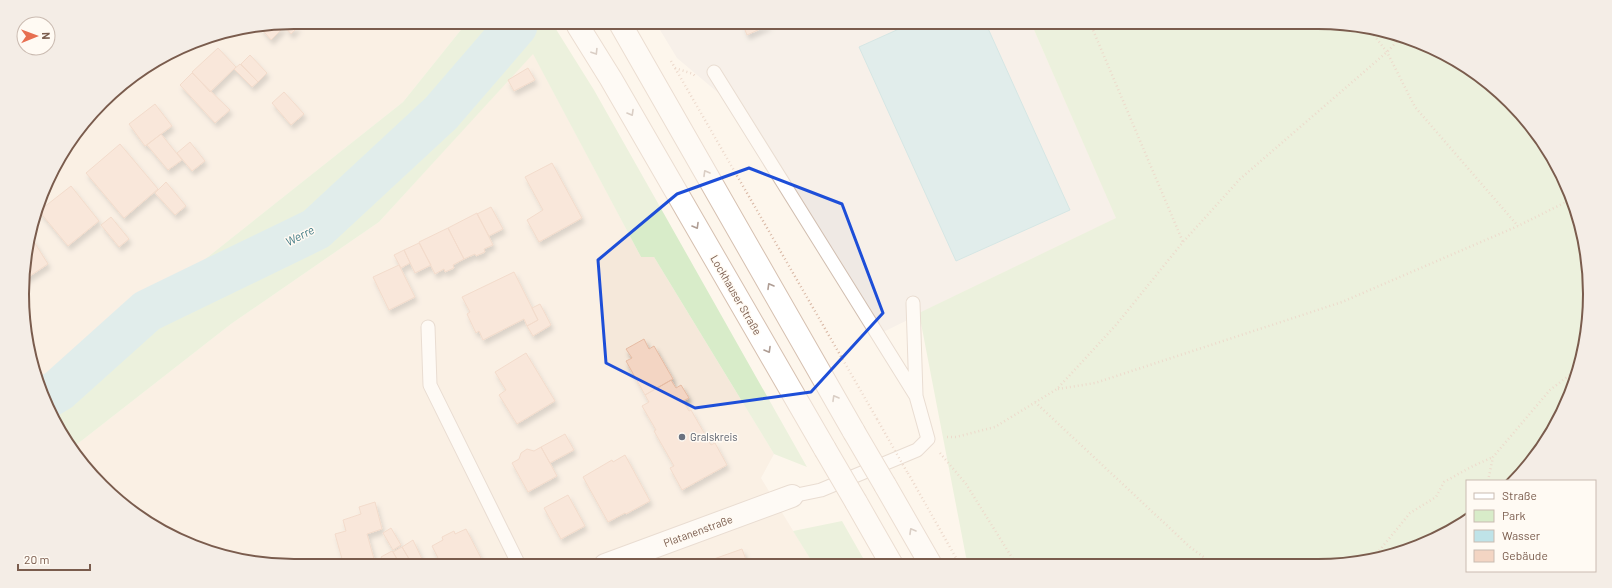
<svg xmlns="http://www.w3.org/2000/svg" width="1612" height="588" font-family="Barlow,sans-serif">
	<style>
		.residential { fill: #f5e8da }
		.industrial { fill: #efe9e4 }
		.green { fill: #d8ecc9 }
		.water { fill: #bfe3e8; stroke: #a5d3da }
		.lines { fill: none; stroke-linecap: round; stroke-linejoin: round }
		.river { stroke: #bfe3e8; stroke-width: 43 }
		.building { fill: #f3d5c3; stroke: #e6bba3; filter: url(#shadow) }
		.service-casing { stroke: #d1beb0; stroke-width: 15 }
		.minor-casing { stroke: #d1beb0; stroke-width: 24 }
		.secondary-casing { stroke: #d6c0b0; stroke-width: 24 }
		.path { stroke: #d9b8a5; stroke-width: 2.5; stroke-dasharray: 1 3; stroke-linecap: butt }
		.service { stroke: #fff; stroke-width: 13 }
		.minor { stroke: #fff; stroke-width: 22 }
		.secondary { stroke: #fff; stroke-width: 22 }
		.secondary-bridge-casing { stroke: #d6c0b0; stroke-width: 24; stroke-linecap: butt }
		.path-bridge { stroke: #d9b8a5; stroke-width: 2.5; stroke-dasharray: 1 3; stroke-linecap: butt }
		.secondary-bridge { stroke: #fff; stroke-width: 22 }
		.oneway { stroke: #af9d94 }
		.marked { fill: none; stroke: #1d4ed8; stroke-width: 3; stroke-linejoin: round }
		.worship-dot { fill: #6b7280; stroke: #fffaf3; stroke-width: 1.5 }
		.labels { text-anchor: middle; stroke-width: 3; stroke-linejoin: round; paint-order: stroke }
		.street-label { font-size: 11px; fill: #7a5c4d; stroke: #fffaf3 }
		.worship-label { font-size: 11px; fill: #5b616d; stroke: #fffaf3; text-anchor: start }
		.water-label { font-size: 12px; font-style: italic; fill: #437c86; stroke: #fffaf3 }
		.rim { fill: none; stroke: #7a5c4d; stroke-width: 2 }
	</style>
	<defs>
		<filter id="shadow"><feDropShadow dx="2.5" dy="4.5" stdDeviation="2" flood-color="#0004"/></filter>
	</defs>
	<rect width="100%" height="100%" fill="#fdf6ec"/>
	<path class="residential" d="M464,26L403,102L102,341L38,378L31,364L23,312L24,259L50,173L78,128L114,90L190,43L241,27Z
		M533,53L641,257H654L774,454L761,478L814,565L294,566L224,557L143,520L102,486L71,449L231,324L379,222Z"/>
	<path class="industrial" d="M1031,23L1117,218L877,335L754,123L677,58L657,25Z"/>
	<path class="green" d="M1318,22L1388,31L1438,50L1483,78L1522,114L1553,158L1575,206L1588,258L1589,312L1581,364L1553,430L1512,481H1467V519L1438,538L1354,564H970L966,557L919,313L1116,218L1031,23Z
		M464,26H554L594,90L807,467L774,454L654,257H641L533,54L379,222L231,324L71,449L38,378L102,341L403,102Z
		M842,521L867,565H814L793,531Z"/>
	<path class="water" d="M910,24H986L1070,210L956,261L859,47Z"/>
	<g class="lines">
		<path class="river" d="M46,398L59,390L147,311L316,229L441,113L516,26"/>
	</g>
	<path class="building" d="M743,25H769L747,35Z
		M260,27H284L271,40Z
		M285,27H298L291,34Z
		M218,48L236,67L210,92L192,72Z
		M250,55L267,73L258,82L241,64Z
		M240,64L258,82L252,87L234,69Z
		M528,68L535,80L514,91L508,80Z
		M192,73L230,110L215,123L180,85Z
		M284,92L304,114L291,125L272,103Z
		M155,104L172,126L145,146L129,124Z
		M161,134L182,160L168,170L147,145Z
		M190,142L205,161L192,171L177,153Z
		M120,144L158,189L124,218L86,173Z
		M552,163L582,218L539,242L527,220L543,210L525,177Z
		M166,182L186,206L175,215L155,193Z
		M71,186L99,221L68,246L39,211Z
		M491,207L503,229L489,236L477,214Z
		M477,213L493,245L484,249L485,252L476,256L475,254L464,259L448,228Z
		M111,217L129,239L119,247L101,225Z
		M448,228L464,259L453,265L454,268L445,272L444,269L435,274L419,242Z
		M31,237L48,264L24,280V259Z
		M419,243L431,265L415,273L404,250Z
		M404,250L410,263L401,268L394,255Z
		M399,265L415,297L389,310L373,277Z
		M514,272L538,320L527,326L524,319L483,340L479,331L476,333L467,314L470,312L462,297Z
		M540,304L551,325L533,336L527,326L538,320L532,308Z
		M644,339L649,349L654,346L673,379L645,395L626,361L632,358L626,349Z
		M526,353L555,401L517,424L499,395L506,390L495,372Z
		M671,380L676,388L681,385L689,398L683,401L689,411L691,410L711,445L715,443L727,465L682,490L670,468L674,466L654,431L656,430L642,406L649,402L645,395Z
		M565,434L574,450L550,463L541,447Z
		M541,447L557,476L528,492L512,463L519,459L521,453L527,449L534,451Z
		M625,455L650,501L626,514L625,513L608,522L583,477L612,460L613,462Z
		M568,495L585,526L561,539L544,508Z
		M375,502L382,529L367,534L376,566H344L335,534L346,531L343,520L361,514L359,507Z
		M391,528L401,545L393,550L383,533Z
		M466,529L481,558L464,566H442L432,546L443,540L442,537L454,531L455,534Z
		M413,540L422,559L412,564L402,547Z
		M402,547L412,564L410,566H401L393,552Z
		M742,549L748,565H697Z
		M392,551L393,552L401,566H386L381,557Z
		M232,552L234,558L221,556Z"/>
	<g class="lines">
		<defs>
			<path id="service" d="M714,72L916,396L928,439L917,450L821,490L792,496
				M913,303L916,395
				M428,327L430,385L519,565"/>
			<path id="minor" d="M605,565L792,496"/>
			<path id="secondary" d="M621,25L854,432
				M578,26L611,79L825,449
				M885,485L931,565
				M856,502L892,565"/>
		</defs>
		<use href="#service" class="service-casing"/>
		<use href="#minor" class="minor-casing"/>
		<use href="#secondary" class="secondary-casing"/>
		<path class="path" d="M1090,23L1183,242
			M1369,29L1387,52L1415,107L1518,226
			M671,61L877,419
			M675,68L693,74L696,77
			M1058,389L1095,383L1342,302L1518,226L1572,199
			M1035,402L1190,547L1213,564
			M947,437H956L995,427L1057,389L1116,325L1183,242L1240,179L1387,52L1402,36
			M940,453L966,484L1016,564
			M908,473L960,565
			M1488,481L1493,457L1550,390L1579,368
			M1374,557L1410,513L1436,497L1444,482L1471,467L1493,457"/>
		<use href="#service" class="service"/>
		<use href="#minor" class="minor"/>
		<use href="#secondary" class="secondary"/>
		<defs>
			<path id="secondary-bridge" d="M854,432L885,485
				M825,449L856,502"/>
		</defs>
		<use href="#secondary-bridge" class="secondary-bridge-casing"/>
		<path class="path-bridge" d="M877,419L907,472"/>
		<use href="#secondary-bridge" class="secondary-bridge"/>
	</g>
	<defs><path id="oneway-chevron" d="M-2-3.5L2.5 0L-2 3.5" fill="none" stroke-width="1.6" stroke-linecap="round" stroke-linejoin="round"/></defs>
	<g class="oneway">
		<use href="#oneway-chevron" transform="translate(595 52) rotate(58)"/>
		<use href="#oneway-chevron" transform="translate(631 113) rotate(60)"/>
		<use href="#oneway-chevron" transform="translate(706 173) rotate(-120)"/>
		<use href="#oneway-chevron" transform="translate(696 226) rotate(60)"/>
		<use href="#oneway-chevron" transform="translate(770 286) rotate(-120)"/>
		<use href="#oneway-chevron" transform="translate(768 350) rotate(60)"/>
		<use href="#oneway-chevron" transform="translate(835 398) rotate(-120)"/>
		<use href="#oneway-chevron" transform="translate(912 531) rotate(-120)"/>
	</g>
	<path d="M0 0H1612V588H0ZM749,168L842,204L883,313L811,392L695,408L606,363L598,260L677,194Z" fill="#fdf6ec" fill-opacity=".55" fill-rule="evenodd"/>
	<path class="marked" d="M749,168L842,204L883,313L811,392L695,408L606,363L598,260L677,194Z"/>
	<circle class="worship-dot" cx="682" cy="437" r="4"/>
	<g class="labels">
		<g class="street-label">
			<text transform="translate(736 295) rotate(60)" y="4">Lockhauser Straße</text>
			<text transform="translate(698 531) rotate(-20)" y="4">Platanenstraße</text>
		</g>
		<g class="worship-label">
			<text x="690" y="441">Gralskreis</text>
		</g>
		<g class="water-label">
			<text transform="translate(300 236) rotate(-27)" y="4">Werre</text>
		</g>
	</g>
	<path d="M0 0H1612V588H0ZM294 29H1318A265 265 0 0 1 1583 294V294A265 265 0 0 1 1318 559H294A265 265 0 0 1 29 294V294A265 265 0 0 1 294 29Z" fill="#f4ede6" fill-rule="evenodd"/>
	<path class="rim" d="M294 29H1318A265 265 0 0 1 1583 294V294A265 265 0 0 1 1318 559H294A265 265 0 0 1 29 294V294A265 265 0 0 1 294 29Z"/>
	<rect x="1466" y="480" width="130" height="92" fill="#fffaf3" stroke="#cabbb1"/>
	<rect x="1474" y="493" width="20" height="6" fill="#ffffff" stroke="#cabbb1"/>
	<text x="1502" y="500" font-size="12" fill="#7a5c4d">Straße</text>
	<rect x="1474" y="510" width="20" height="12" fill="#d8ecc9" stroke="#cabbb1"/>
	<text x="1502" y="520" font-size="12" fill="#7a5c4d">Park</text>
	<rect x="1474" y="530" width="20" height="12" fill="#bfe3e8" stroke="#cabbb1"/>
	<text x="1502" y="540" font-size="12" fill="#7a5c4d">Wasser</text>
	<rect x="1474" y="550" width="20" height="12" fill="#f3d5c3" stroke="#cabbb1"/>
	<text x="1502" y="560" font-size="12" fill="#7a5c4d">Gebäude</text>
	<g transform="translate(36 36) rotate(89)"><circle r="19" fill="#fffaf3" stroke="#cabbb1"/>
	<path d="M0-3L7 15L0 10L-7 15Z" fill="#e76f51"/>
	<text y="-6" font-size="11" font-weight="bold" text-anchor="middle" fill="#7a5c4d">N</text>
	</g>
	<path d="M18 564v6h72v-6" fill="none" stroke="#7a5c4d" stroke-width="2"/>
	<text x="24" y="564" font-size="12" fill="#7a5c4d" stroke="#fffaf3" stroke-width="3" paint-order="stroke">20 m</text>
</svg>
